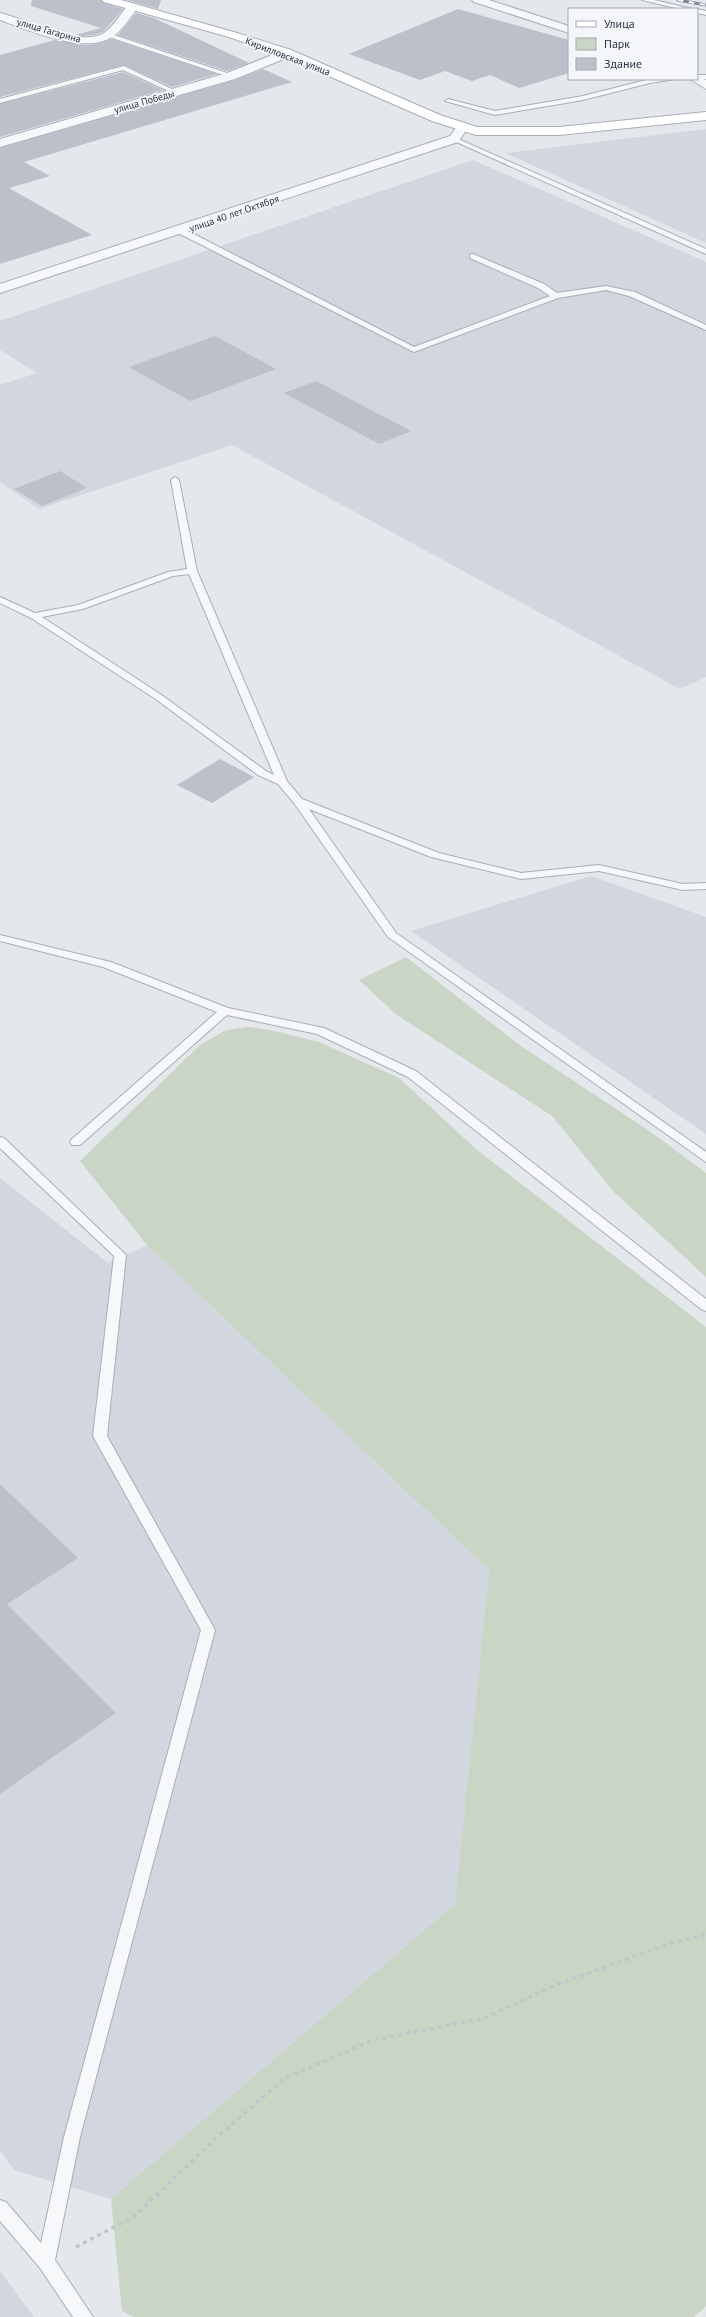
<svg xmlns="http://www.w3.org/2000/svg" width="706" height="2317" font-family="'PT Sans',sans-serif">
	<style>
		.built { fill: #d2d6de }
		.green { fill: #c9d6c5 }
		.building { fill: #bbc0ca }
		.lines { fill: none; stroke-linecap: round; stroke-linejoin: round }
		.service-casing { stroke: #a9aeb7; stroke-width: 2 }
		.minor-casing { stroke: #a9aeb7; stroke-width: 2 }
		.secondary-casing { stroke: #a9aeb7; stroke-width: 2 }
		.path { stroke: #c2c5cb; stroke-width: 3.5; stroke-dasharray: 4 4; stroke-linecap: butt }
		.service { fill: #f7f8fa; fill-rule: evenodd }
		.minor { fill: #f7f8fa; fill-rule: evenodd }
		.secondary { fill: #fff; fill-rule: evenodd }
		.rail-casing { stroke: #7d8696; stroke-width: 3 }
		.rail { stroke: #f4f6f9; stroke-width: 2; stroke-dasharray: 5.5; stroke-linecap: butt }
		.labels { text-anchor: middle; stroke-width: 3.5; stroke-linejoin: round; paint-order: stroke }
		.far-street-label { font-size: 10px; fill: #2b3445; stroke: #f4f6f9 }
	</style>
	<rect width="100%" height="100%" fill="#e4e7ec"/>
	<path class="built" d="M706,129V243L505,153Z
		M473,160L706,262V677L680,689L232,445L39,509L0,482V385L37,373L0,350V321Z
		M591,876L706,917V1134L411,931Z
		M0,1178L108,1263L147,1245L489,1570L455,1904L111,2199L14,2170L0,2151Z
		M0,2271L34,2317H0Z"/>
	<path class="green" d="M406,957L521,1046L648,1130L706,1173V1277L614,1192L552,1116L397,1015L359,980Z
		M248,1027L270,1030L319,1042L399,1078L476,1149L706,1327V2306L694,2317H133L122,2311L111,2199L455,1904L489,1570L147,1245L80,1161L200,1045L226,1030Z"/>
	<path class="building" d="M32,0H101L104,3L123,9L103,32L93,35L81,36L75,35L101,28L31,6Z
		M127,0H161L158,9Z
		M458,9L569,40V73L519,88L490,75L472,81L445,71L420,80L349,54Z
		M136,13L154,18L249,63L227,71L118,35Z
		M111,39L217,74L172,87L124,65L0,97V55L55,40L87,45L100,43Z
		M263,69L292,82L24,162L50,176L9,188L92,235L0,264V148L235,80Z
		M123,72L163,90L0,137V104Z
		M215,336L276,369L190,401L129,367Z
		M316,381L411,431L379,444L284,393Z
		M60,471L87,488L42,506L14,489Z
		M220,759L254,777L212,803L177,785Z
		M0,1484L78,1558L7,1604L116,1713L0,1794Z"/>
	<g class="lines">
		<defs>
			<path id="service" d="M642,0H654L692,9H680Z
				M697,9L706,11V15L697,13Z
				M108,33L233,75L234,76L229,77L106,36L105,35Z
				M124,66L178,92L173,93L123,70L0,103V99Z
				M697,75H706V79H697Z
				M650,79H675L650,83L583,100L495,115L445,101L448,99L495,111L583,96Z
				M452,138H456L706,249V254L452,140Z
				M178,229H184L414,347L550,296L538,288L470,258V254H473L544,284L557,293L606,286L635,292L706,325V330L629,296L606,290L558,298L414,352L178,233Z
				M175,477L179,480L197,571L287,781L302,799L439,853L521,873L599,865L683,884L706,883V889L683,890L599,871L521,879L431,857L309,809L396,933L706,1152V1162L388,937L294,803L278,784L258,775L157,700L31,618L0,603V597L35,613L78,605L168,572L187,569L171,480ZM189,574L274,775L266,771L163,696L42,617L83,609L173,576Z
				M0,935L111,962L228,1008L324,1028L416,1071L706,1299V1311L701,1309L408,1077L317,1034L227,1015L80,1145H72L70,1142L72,1139L217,1012L103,967L0,941Z
				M0,1137L4,1138L126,1255L107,1436L215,1630L80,2137L55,2260L93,2317H73L40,2268L0,2221V2200L6,2202L41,2243L64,2137L201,1630L93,1436L114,1256L0,1148Z"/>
			<path id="minor" d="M472,0H489L569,26V33L474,2Z
				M132,4L138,7C131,17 122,31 112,37C84,55 28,30 0,20V13C26,19 79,48 104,33C114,26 121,13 128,5Z
				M287,49L291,50L293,53L291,56L235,79L0,147V139L227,73Z
				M697,76L706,80V89L690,79H697Z
				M462,124L468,128L458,142L0,293V284L450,136L458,125Z"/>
			<path id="secondary" d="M102,0H121L237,33L291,50L440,115L477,127H559L706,112V120L559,135H476L432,121L283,56L229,37L104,2Z"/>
		</defs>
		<use href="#service" class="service-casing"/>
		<use href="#minor" class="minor-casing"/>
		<use href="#secondary" class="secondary-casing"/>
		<path class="path" d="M76,2247L135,2216L216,2138L285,2078L374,2040L484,2018L556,1985L663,1946L706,1934"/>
		<use href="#service" class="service"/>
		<use href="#minor" class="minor"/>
		<use href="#secondary" class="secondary"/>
		<defs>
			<path id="rail" d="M678,0L706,5"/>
		</defs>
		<use href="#rail" class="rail-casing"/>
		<use href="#rail" class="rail"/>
	</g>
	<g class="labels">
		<g class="far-street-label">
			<text transform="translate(49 30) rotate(16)" y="4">улица Гагарина</text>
			<text transform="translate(288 56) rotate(21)" y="4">Кирилловская улица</text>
			<text transform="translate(144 101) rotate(-16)" y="4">улица Победы</text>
			<text transform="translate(234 213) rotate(-19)" y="4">улица 40 лет Октября</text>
		</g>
	</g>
	<rect x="568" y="8" width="130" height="72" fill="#f4f6f9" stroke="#a4a8b1"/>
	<rect x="576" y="21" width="20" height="6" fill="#ffffff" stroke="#a4a8b1"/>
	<text x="604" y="28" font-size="12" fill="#2b3445">Улица</text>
	<rect x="576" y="38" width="20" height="12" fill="#c9d6c5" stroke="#a4a8b1"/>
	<text x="604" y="48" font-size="12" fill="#2b3445">Парк</text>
	<rect x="576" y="58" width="20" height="12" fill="#bbc0ca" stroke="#a4a8b1"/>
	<text x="604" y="68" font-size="12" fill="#2b3445">Здание</text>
</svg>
